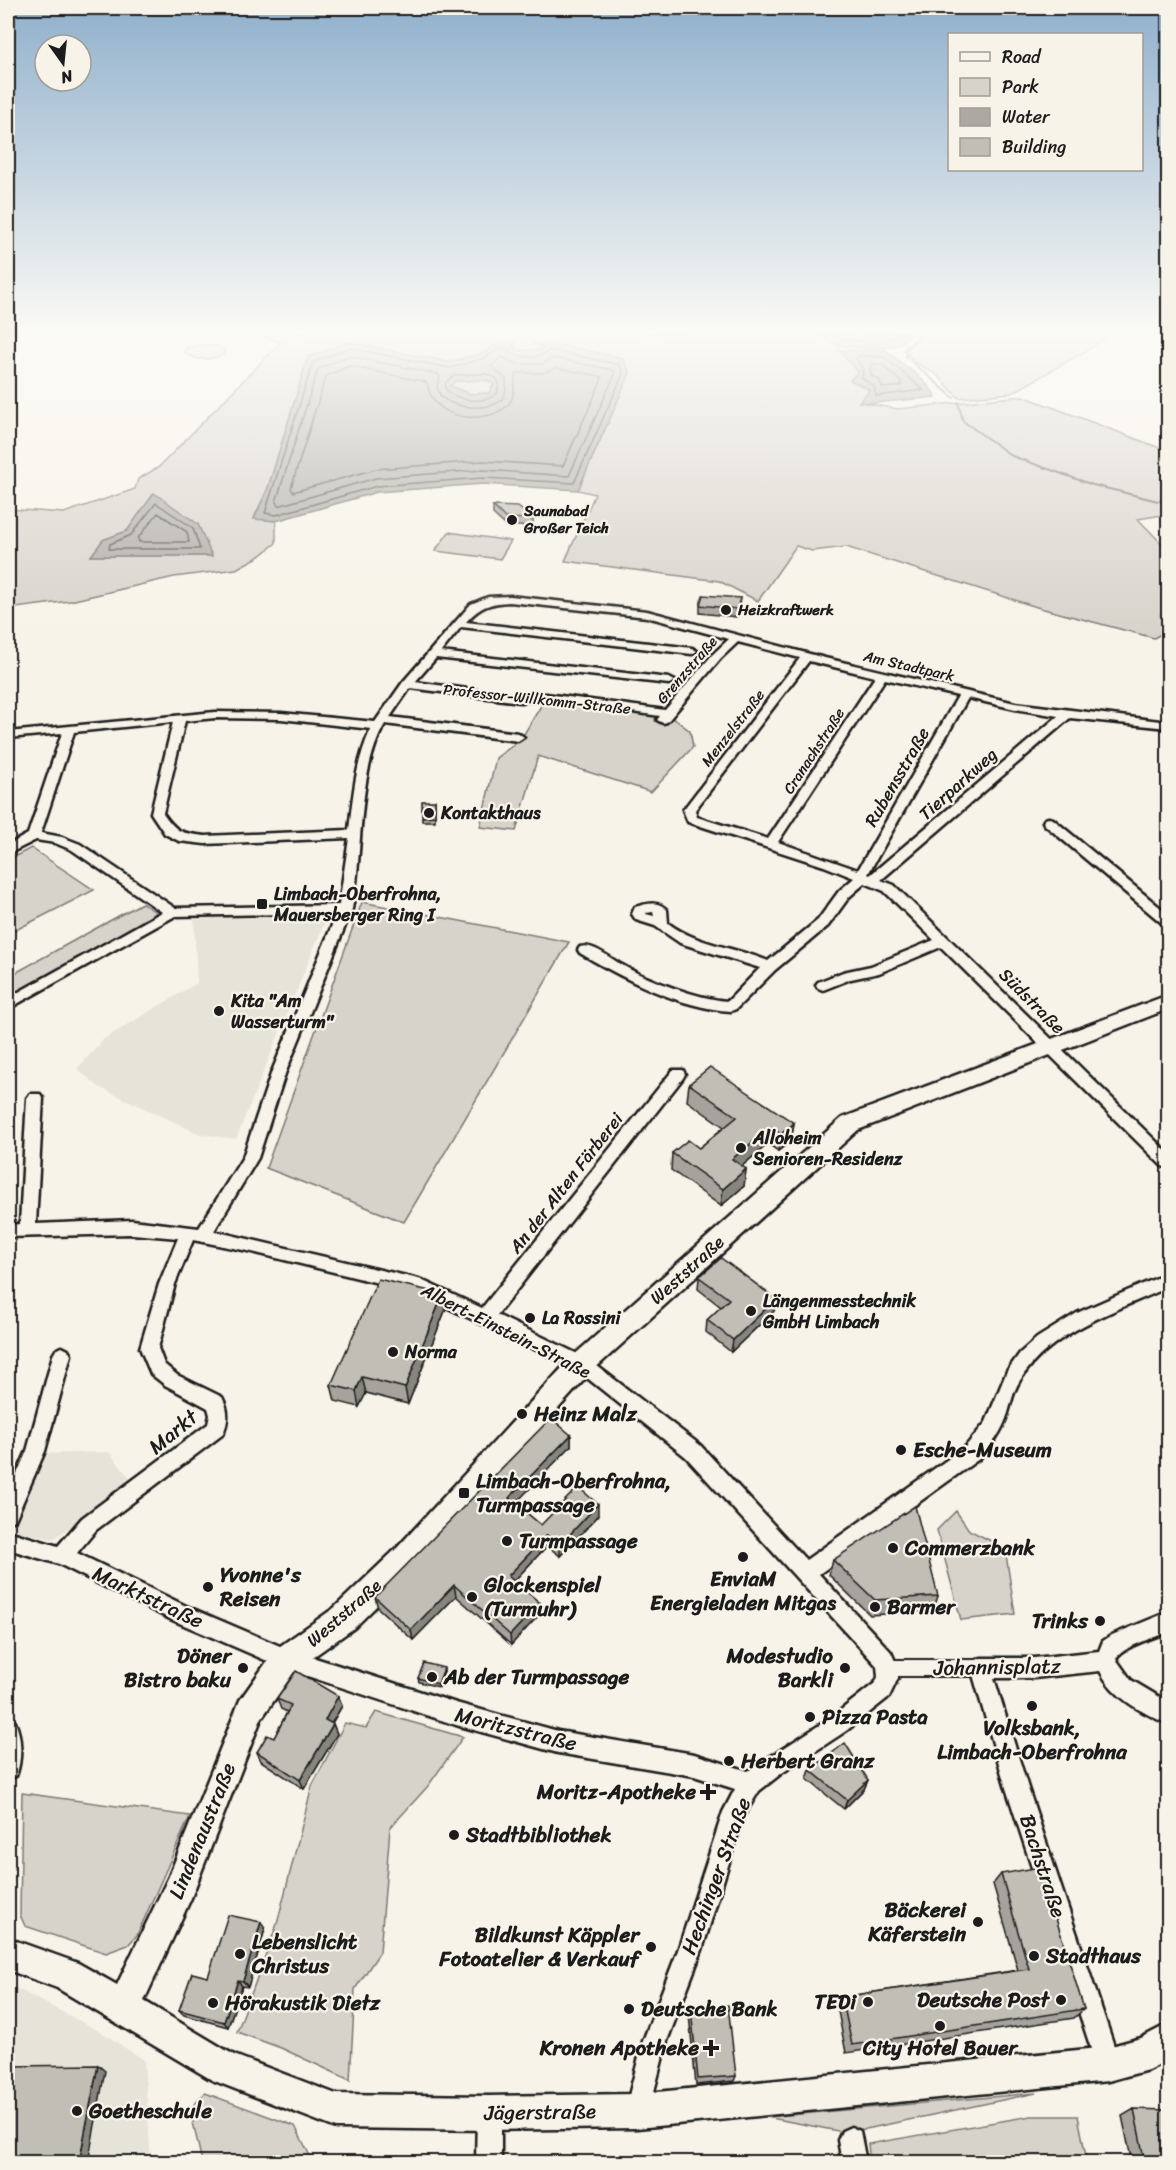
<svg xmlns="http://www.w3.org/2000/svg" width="1176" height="2170" font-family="Sriracha,sans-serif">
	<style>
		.built { fill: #e6e3d9 }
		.green { fill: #d7d3cb; stroke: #7a7874; stroke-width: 1.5; fill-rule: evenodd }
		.water { fill: #aca9a2; stroke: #72716c; stroke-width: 1.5; fill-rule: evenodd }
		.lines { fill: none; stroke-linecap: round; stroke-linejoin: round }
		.shore { stroke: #565452; stroke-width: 1.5 }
		.stream { stroke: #72716c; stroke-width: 2 }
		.pedestrian-casing { stroke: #1c1c1c; stroke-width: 4 }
		.minor-casing { stroke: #1c1c1c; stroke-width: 5 }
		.secondary-casing { stroke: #1c1c1c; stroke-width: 5 }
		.pedestrian { fill: #f7f3e8; fill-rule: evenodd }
		.minor { fill: #f7f3e8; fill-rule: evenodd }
		.secondary { fill: #f7f3e8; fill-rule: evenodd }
		.wall { fill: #a5a39c; stroke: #1c1c1c; stroke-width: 1.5 }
		.shaded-wall { fill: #86857f; stroke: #1c1c1c; stroke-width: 1.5 }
		.building { fill: #c0beb5; stroke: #1c1c1c; stroke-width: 1.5 }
		.poi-dot { fill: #1c1c1c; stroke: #f7f3e8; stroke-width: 2 }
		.labels { text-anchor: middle; stroke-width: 4.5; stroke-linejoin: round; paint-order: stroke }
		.far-poi-label { font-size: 15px; font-weight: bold; fill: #1c1c1c; stroke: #f7f3e8; text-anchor: start }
		.far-street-label { font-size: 15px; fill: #1c1c1c; stroke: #f7f3e8 }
		.street-label { font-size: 18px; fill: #1c1c1c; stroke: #f7f3e8 }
		.poi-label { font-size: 18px; font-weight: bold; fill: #1c1c1c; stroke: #f7f3e8; text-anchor: start }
		.near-poi-label { font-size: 21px; font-weight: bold; fill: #1c1c1c; stroke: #f7f3e8; text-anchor: start }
		.near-street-label { font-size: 21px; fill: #1c1c1c; stroke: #f7f3e8 }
	</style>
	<rect width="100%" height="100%" fill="#f7f3e8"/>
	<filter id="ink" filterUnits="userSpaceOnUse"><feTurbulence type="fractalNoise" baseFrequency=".0167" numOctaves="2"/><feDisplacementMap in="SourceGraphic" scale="12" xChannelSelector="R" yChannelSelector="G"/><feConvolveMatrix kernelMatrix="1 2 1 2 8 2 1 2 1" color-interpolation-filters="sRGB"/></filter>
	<g filter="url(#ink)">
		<path class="built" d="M327,916L236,1139L200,1134L99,1087L77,1069L104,1039L197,983L194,917Z
			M109,1452L133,1482L53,1539L8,1529V1513L19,1488L40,1454Z
			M8,1984L101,2032L144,2060L151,2162H8Z"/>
		<path class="green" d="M249,332C270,332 289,337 309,332L816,333L822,338L839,345V350L858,372L851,379L870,390L860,402L897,409L1023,396L1168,451V514L1138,519L1168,550V611L1161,615L1168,618V630L1154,638L1040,608L846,547L812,551L796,546L758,601L719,581L565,561L595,494L578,490L630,373L543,349L529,352L517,350L513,345L502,341L483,353L449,362L423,358L308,357L268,488L254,518L276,521V543L260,556L236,569L174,577L70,601L8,609V509L64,513L135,489L138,479L159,467L281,342ZM154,494L211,556H91L103,540L127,531Z
			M924,332H1110L1093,347L1012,393L959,398L937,375L915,362L903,350Z
			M198,345L219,346L225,350L223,355C210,360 195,362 184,352L187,348Z
			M487,380L494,384L489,393L471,394L449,386L456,381Z
			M449,532L511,541L500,559L435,551Z
			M545,699L668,714L690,731L693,747L651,792L538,756L516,831L480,827L496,758L521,739Z
			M31,848L94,890L8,934V860Z
			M362,902L569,942L404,1222L266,1168Z
			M142,903L157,913L8,998V977Z
			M956,1511L969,1530L1005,1548L1015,1614L961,1620L937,1530Z
			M376,1712L463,1737L428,1786L390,1828L380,1952L355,1989L350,2080L281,2048L237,2032L277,1924L312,1786L345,1723L366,1728Z
			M22,1793L190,1816L137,1935L128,1945L106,1953L25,1926L20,1915Z
			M205,2093L295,2126L313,2162H202L190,2109Z
			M1036,2093L866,2129L838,2131L766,2117Z
			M1031,2116H1078L1087,2162H870L868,2144Z"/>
		<path class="water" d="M913,332C909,336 904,342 899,344C880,352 831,348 816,333Z
			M502,341L516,342L513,345L517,350H542L543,348L531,343H550L623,358L630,373L578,490L483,484L377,492L276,521L254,519L268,488L308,357L348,342L449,362L483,353ZM487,380L494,384L489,393L471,394L450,386L456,381Z
			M839,350H886C903,366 925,377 936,397L874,403L859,402L870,390L850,380L858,372Z
			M154,493L198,524L212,556H91L103,540L127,531Z"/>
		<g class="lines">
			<path class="shore" d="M824,332C849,343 882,347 905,332
				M503,347C518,358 534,362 550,350L620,365L623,374L574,483L483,478L377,486L276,515L265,513L313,362L349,348L450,368L485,358Z
				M348,356L438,374L440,377L437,387C438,390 439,393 441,396C452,409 493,412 503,398C507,392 506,386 506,379L491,366L502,357L516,364H542L553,358L613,370L615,374L569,476L483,470L376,478L278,506L276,502L318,369Z
				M859,356L884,357L924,390L876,396L874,386L862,378L863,369L856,359Z
				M873,364H881L901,382L902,386L883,388L879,380L871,375L870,366Z
				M349,366L426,382C429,388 429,394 433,399C448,422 491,423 509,404C517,394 512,383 517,373H543L556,368L600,376L602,379L563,466L483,461L376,469L293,492L291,488L326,376Z
				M487,374L496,378L499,383L497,394C481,405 459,401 445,389L446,382L455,375Z
				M156,503L193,528L200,549H109L110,544L131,535Z
				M158,513L187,532L189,542H139L138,538Z"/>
			<path class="stream" d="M924,332L906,349V357L954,398
				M958,402L963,421L1012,456L1093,485L1158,501L1168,500"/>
			<defs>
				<path id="pedestrian" d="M888,1660H981L987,1662L989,1668L987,1674L981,1676H888L882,1674L880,1668L882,1662Z"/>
				<path id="minor" d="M510,596L647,611L825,658L1015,703L1168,722V728L1070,718L881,880L894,885L1168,1153V1168L1162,1166L941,947L879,973L851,979L823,990L818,988L816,985L818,982L843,972L871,966L934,940L884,891L865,883L849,897L828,926L775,970L736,1009L731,1011C680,1008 624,979 580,953L578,950L580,947C593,943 611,959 622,965C647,980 699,999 728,1001L760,968L680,943L655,926L636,920L632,914L635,907C647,904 658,900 667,910L668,923C697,945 735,947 768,961L818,920L839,891L854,878L824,866L688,822L683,810L800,658L738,642L721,658L667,722L663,723L657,720L660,716L546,700L520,702L410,688L390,717L518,733L524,737L518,741L385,724C356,774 364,851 352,909L285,1074L258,1158L214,1231L419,1279L482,1308L673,1070H683L685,1074L683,1078L497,1315L588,1359L700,1445L806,1560L965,1447L986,1422L1007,1371L1020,1353L1037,1338L1077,1313L1168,1273V1287C1117,1311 1049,1331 1019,1382C1013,1392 1011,1403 1008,1413C1002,1432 992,1445 979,1459L819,1574L891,1652L898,1668V1678L889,1697L846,1731L782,1773L759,1791L743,1817L702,1950L667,2041L649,2111L646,2120L637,2123L628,2120L625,2111L643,2041L678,1950L723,1812L735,1789L694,1776L558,1753L456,1725L286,1669L170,1619L59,1564L8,1549V1531L58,1546L82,1518L208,1424L210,1415L208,1408L165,1385L151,1374L140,1348L159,1284L178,1238L132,1234L8,1237V1225L20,1224L27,1098L30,1094H40L43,1098L36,1224L132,1220L199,1228L243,1157L271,1074L337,913L175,916L8,1009V998L162,912L72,850L55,843L36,840L8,854V845L28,834L62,733L8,738V732L215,712L281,713L375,722L403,682L471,604L488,597ZM510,602L647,617L729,639L713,654L665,710L546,694L520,696L415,682L436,658L669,684L675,681L669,678L441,652L461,627L692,654L697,651L692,648L466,622C480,606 490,603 510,602ZM809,661L875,677L768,839L697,817L695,810ZM885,679L958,696L858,870L778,842ZM968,698L1015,709L1058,716L870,875L868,874ZM215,718L281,719L371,729C356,761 353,795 349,830L205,836C181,833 177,833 163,813L185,721ZM173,722L151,813L165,834L179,841L205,844L349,838L339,905L175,908L80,844L62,837L41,833L74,732ZM653,912L654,916L646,914V913ZM193,1240L248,1251L415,1292L576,1369L686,1457L877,1666L878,1677L875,1683L832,1717L748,1771L694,1754L558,1731L456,1703L287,1649L184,1605L77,1553L96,1530L222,1435C229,1422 229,1410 222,1397L177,1375L164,1364L158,1348L175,1284Z
					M1049,818L1053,819L1168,914V925L1163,924L1045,825L1043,822L1045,819Z
					M62,1347L68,1350L71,1355L45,1451L15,1520L8,1523V1494L27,1451L53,1355L56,1350Z
					M1168,1612V1632C1156,1637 1121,1647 1116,1659L1131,1680L1168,1702V1724C1141,1712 1114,1698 1100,1671L1034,1678H994L1028,1788L1120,2064L1117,2073L1108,2076L1099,2073L1096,2064L1006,1788L971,1668L974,1661L981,1658H1034L1099,1651L1103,1641L1112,1635Z
					M8,1718L15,1722C22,1737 22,1760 16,1776L8,1779Z
					M489,2101L498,2104L501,2113V2162H476L477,2113L480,2104Z
					M851,2127L860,2131L866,2162H842L838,2140L842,2131Z"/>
				<path id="secondary" d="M1168,995V1009L858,1130L591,1372L417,1566L354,1628L296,1669L261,1719L191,1898L144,2001L234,2055L336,2094L489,2096L637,2094L1108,2047L1141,2038L1168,2024V2060L1148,2070L1108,2081L637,2128L489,2130L336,2128L212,2080L57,1988L8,1970V1938L78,1963L117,1985L169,1876L240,1700L276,1649L334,1608L397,1548L573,1356L842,1118Z"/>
			</defs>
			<use href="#pedestrian" class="pedestrian-casing"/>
			<use href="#minor" class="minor-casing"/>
			<use href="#secondary" class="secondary-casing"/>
			<use href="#pedestrian" class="pedestrian"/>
			<use href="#minor" class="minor"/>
			<use href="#secondary" class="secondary"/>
		</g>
		<path class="wall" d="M493,506L533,519V527L505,525L493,514Z
			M740,598L739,606L736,617L700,613V605Z
			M435,801V821H422V817Z
			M689,1084L794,1123L791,1141L778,1151L768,1144L742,1166L746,1169L744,1186L721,1206L671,1170L672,1153L699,1148L724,1127L687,1101Z
			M699,1277L774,1311L731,1352L706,1332L707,1320L721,1307L698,1289Z
			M445,1311L408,1404L366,1393L359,1407L335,1401L331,1385Z
			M571,1435V1446L515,1503L541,1525L598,1516L560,1556L547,1546L514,1581L540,1603V1614L511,1645L456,1596L413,1640L378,1608L375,1597Z
			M833,1560L938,1596L933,1611L870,1615L829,1575Z
			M444,1672L439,1687L419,1682L418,1678Z
			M338,1696L342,1706L332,1723L333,1724L337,1734L304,1789L261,1761L257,1752L274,1738L287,1712L281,1709L277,1699Z
			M810,1770L868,1780L864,1789L844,1809L807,1779Z
			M1001,1874L1084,2009L1074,2018L846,2053L837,2006L842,1997L1018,1970L993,1884Z
			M265,1929L248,1987L242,1986L228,2027L184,2015L179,2010L208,1977Z
			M691,2009L736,2076L734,2081L696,2085L689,2015Z
			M1134,2109L1168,2163H1132L1122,2116Z"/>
		<path class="shaded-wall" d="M794,1123L791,1141L778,1151L781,1134Z
			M771,1127L768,1144L730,1176L732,1159Z
			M746,1169L744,1186L721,1206L723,1189Z
			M443,1294L445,1311L408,1404L405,1388Z
			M776,1299L774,1311L731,1352L733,1340Z
			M362,1377L366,1393L359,1407L356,1391Z
			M571,1435V1446L510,1509L509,1498Z
			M598,1504V1516L560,1556V1545Z
			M547,1535V1546L509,1586L508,1576Z
			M454,1585L456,1596L413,1640L411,1630Z
			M540,1603V1614L511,1645L510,1635Z
			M444,1668V1672L439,1687L438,1684Z
			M338,1696L342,1706L328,1729L325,1720Z
			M333,1724L337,1734L304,1789L300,1780Z
			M868,1780L864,1789L844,1809L847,1800Z
			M261,1922L265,1929L248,1987L243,1981Z
			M238,1980L242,1986L228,2027L224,2022Z
			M98,2065L105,2071L88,2163H79Z"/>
		<path class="building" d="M493,506L518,507L533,519L505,518Z
			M703,595L740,598L737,609L700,605Z
			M422,801H435V816L422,817Z
			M710,1067L794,1123L781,1134L771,1127L732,1159L746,1169L723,1189L672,1153L688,1140L699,1148L737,1117L689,1084Z
			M721,1258L776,1299L733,1340L707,1320L729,1299L699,1277Z
			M378,1279L443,1294L405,1388L362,1377L356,1391L331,1385Z
			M551,1418L571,1435L509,1498L541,1525L578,1487L598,1504L560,1545L547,1535L508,1576L540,1603L510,1635L454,1585L411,1630L375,1597Z
			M915,1506L938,1596L875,1600L833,1560Z
			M424,1663L444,1668L438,1684L418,1678Z
			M296,1671L338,1696L325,1720L333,1724L300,1780L257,1752L267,1735L274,1738L291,1705L277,1699Z
			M845,1743L868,1780L847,1800L810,1770Z
			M1040,1867L1084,2009L852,2045L842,1997L1029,1969L1001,1874Z
			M228,1915L261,1922L243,1981L238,1980L224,2022L179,2010L192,1973L208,1977Z
			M728,2005L736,2076L698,2079L691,2009Z
			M98,2065L79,2163H8V2066Z
			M1134,2109L1168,2110V2163H1145Z"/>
	</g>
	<linearGradient id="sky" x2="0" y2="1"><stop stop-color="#90b0cc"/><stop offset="0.52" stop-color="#fbfaf5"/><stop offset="1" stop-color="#fbfaf5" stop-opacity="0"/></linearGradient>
	<rect width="1176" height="636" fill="url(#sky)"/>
	<g class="poi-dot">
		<circle cx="512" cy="520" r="6"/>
		<circle cx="726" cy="610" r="6"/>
		<circle cx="429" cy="813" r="6"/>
		<rect x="256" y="898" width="12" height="12" rx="3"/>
		<circle cx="219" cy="1011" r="6"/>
		<circle cx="741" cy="1148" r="6"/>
		<circle cx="751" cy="1311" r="6"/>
		<circle cx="530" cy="1318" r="6"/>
		<circle cx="393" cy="1352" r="6"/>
		<circle cx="522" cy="1414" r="6"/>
		<circle cx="901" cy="1450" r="6"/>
		<rect x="458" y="1487" width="12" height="12" rx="3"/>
		<circle cx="507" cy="1541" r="6"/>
		<circle cx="893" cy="1548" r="6"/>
		<circle cx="743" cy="1557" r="6"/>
		<circle cx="208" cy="1587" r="6"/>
		<circle cx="472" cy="1597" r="6"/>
		<circle cx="875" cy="1607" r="6"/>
		<circle cx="1100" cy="1621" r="6"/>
		<circle cx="243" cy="1668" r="6"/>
		<circle cx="845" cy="1668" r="6"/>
		<circle cx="432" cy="1677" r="6"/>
		<circle cx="1032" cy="1706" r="6"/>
		<circle cx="810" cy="1717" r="6"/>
		<circle cx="729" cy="1761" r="6"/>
		<path d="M705 1783h6v6h6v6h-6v6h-6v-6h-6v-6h6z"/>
		<circle cx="454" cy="1835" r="6"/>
		<circle cx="978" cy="1922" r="6"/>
		<circle cx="651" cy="1947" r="6"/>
		<circle cx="240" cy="1954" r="6"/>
		<circle cx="1034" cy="1956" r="6"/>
		<circle cx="1061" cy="2000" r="6"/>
		<circle cx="868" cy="2002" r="6"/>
		<circle cx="213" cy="2003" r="6"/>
		<circle cx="629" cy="2009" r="6"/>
		<circle cx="940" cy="2026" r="6"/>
		<path d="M708 2039h6v6h6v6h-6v6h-6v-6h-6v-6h6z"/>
		<circle cx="77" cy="2111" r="6"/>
	</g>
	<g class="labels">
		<g class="far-poi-label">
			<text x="524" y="516">Saunabad<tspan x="524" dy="17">Großer Teich</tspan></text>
			<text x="738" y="615">Heizkraftwerk</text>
		</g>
		<g class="far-street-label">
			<text transform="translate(909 666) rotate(13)" y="5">Am Stadtpark</text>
			<text transform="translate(687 670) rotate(-49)" y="5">Grenzstraße</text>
			<text transform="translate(537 699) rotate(6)" y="5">Professor-Willkomm-Straße</text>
			<text transform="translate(733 728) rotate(-52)" y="5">Menzelstraße</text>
			<text transform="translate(814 751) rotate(-57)" y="5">Cranachstraße</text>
		</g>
		<g class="street-label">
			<text transform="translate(897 777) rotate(-60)" y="6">Rubensstraße</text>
			<text transform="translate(958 784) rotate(-42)" y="6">Tierparkweg</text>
			<text transform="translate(1032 1001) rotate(45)" y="6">Südstraße</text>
			<text transform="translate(566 1183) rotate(-52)" y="6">An der Alten Färberei</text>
			<text transform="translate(687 1270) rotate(-42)" y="6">Weststraße</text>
			<text transform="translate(506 1331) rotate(27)" y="6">Albert-Einstein-Straße</text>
			<text transform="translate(344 1613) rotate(-41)" y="6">Weststraße</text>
		</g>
		<g class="poi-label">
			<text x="441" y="819">Kontakthaus</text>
			<text x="274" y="900">Limbach-Oberfrohna,<tspan x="274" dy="21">Mauersberger Ring I</tspan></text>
			<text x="231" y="1007">Kita "Am<tspan x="231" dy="21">Wasserturm"</tspan></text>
			<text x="753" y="1144">Alloheim<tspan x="753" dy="21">Senioren-Residenz</tspan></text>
			<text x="763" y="1307">Längenmesstechnik<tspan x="763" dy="21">GmbH Limbach</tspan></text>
			<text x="542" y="1324">La Rossini</text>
			<text x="405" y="1358">Norma</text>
		</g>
		<g class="near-poi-label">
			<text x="534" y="1421">Heinz Malz</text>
			<text x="913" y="1457">Esche-Museum</text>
			<text x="476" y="1488">Limbach-Oberfrohna,<tspan x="476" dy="24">Turmpassage</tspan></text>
			<text x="519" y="1548">Turmpassage</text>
			<text x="905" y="1555">Commerzbank</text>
			<text x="220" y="1582">Yvonne's<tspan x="220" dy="24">Reisen</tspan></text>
			<text x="743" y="1586" text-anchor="middle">EnviaM<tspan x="743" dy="24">Energieladen Mitgas</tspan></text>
			<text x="484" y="1592">Glockenspiel<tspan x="484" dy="24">(Turmuhr)</tspan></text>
			<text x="887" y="1614">Barmer</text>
			<text x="1088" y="1628" text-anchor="end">Trinks</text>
			<text x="231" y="1663" text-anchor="end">Döner<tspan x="231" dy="24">Bistro baku</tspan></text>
			<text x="833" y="1663" text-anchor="end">Modestudio<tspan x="833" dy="24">Barkli</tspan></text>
			<text x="444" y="1684">Ab der Turmpassage</text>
			<text x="822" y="1724">Pizza Pasta</text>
			<text x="1032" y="1735" text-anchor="middle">Volksbank,<tspan x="1032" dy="24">Limbach-Oberfrohna</tspan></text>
			<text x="741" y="1768">Herbert Granz</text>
			<text x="696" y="1799" text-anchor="end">Moritz-Apotheke</text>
			<text x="466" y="1842">Stadtbibliothek</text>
			<text x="966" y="1917" text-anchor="end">Bäckerei<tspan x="966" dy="24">Käferstein</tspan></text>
			<text x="639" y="1942" text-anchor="end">Bildkunst Käppler<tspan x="639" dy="24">Fotoatelier &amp; Verkauf</tspan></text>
			<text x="252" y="1949">Lebenslicht<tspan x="252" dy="24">Christus</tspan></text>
			<text x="1046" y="1963">Stadthaus</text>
			<text x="1049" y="2007" text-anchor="end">Deutsche Post</text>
			<text x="856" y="2009" text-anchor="end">TEDi</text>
			<text x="225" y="2010">Hörakustik Dietz</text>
			<text x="641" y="2016">Deutsche Bank</text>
			<text x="699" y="2055" text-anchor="end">Kronen Apotheke</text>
			<text x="940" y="2055" text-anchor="middle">City Hotel Bauer</text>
			<text x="89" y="2118">Goetheschule</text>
		</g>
		<g class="near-street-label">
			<text transform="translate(173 1432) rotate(-40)" y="7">Markt</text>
			<text transform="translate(148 1597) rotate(25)" y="7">Marktstraße</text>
			<text transform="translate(997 1667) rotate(-1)" y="7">Johannisplatz</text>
			<text transform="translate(516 1729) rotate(14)" y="7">Moritzstraße</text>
			<text transform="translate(202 1831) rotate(-68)" y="7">Lindenaustraße</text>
			<text transform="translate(1043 1866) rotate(72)" y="7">Bachstraße</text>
			<text transform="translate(716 1876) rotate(-70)" y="7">Hechinger Straße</text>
			<text transform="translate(540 2112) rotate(-1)" y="7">Jägerstraße</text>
		</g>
	</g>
	<rect width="1176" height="2170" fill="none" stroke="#f7f3e8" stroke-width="30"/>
	<rect x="15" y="15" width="1146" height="2140" fill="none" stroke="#1c1c1c" stroke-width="2" filter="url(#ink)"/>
	<rect x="948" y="33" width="195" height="138" fill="#f7f3e8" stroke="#9f9d96" stroke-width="1.5"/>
	<rect x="960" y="52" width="30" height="9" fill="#f7f3e8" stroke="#9f9d96" stroke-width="1.5"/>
	<text x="1002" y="63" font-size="18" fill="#1c1c1c">Road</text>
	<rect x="960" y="78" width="30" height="18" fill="#d7d3cb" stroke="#9f9d96" stroke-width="1.5"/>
	<text x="1002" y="93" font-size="18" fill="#1c1c1c">Park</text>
	<rect x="960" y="108" width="30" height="18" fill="#aca9a2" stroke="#9f9d96" stroke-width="1.5"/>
	<text x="1002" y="123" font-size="18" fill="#1c1c1c">Water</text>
	<rect x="960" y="138" width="30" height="18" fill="#c0beb5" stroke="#9f9d96" stroke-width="1.5"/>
	<text x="1002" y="153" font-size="18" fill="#1c1c1c">Building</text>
	<g transform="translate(63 63) rotate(165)"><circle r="28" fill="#f7f3e8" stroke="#9f9d96" stroke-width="1.5"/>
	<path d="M0-4.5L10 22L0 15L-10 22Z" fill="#1c1c1c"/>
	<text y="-9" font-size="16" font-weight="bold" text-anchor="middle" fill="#1c1c1c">N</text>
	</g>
</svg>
